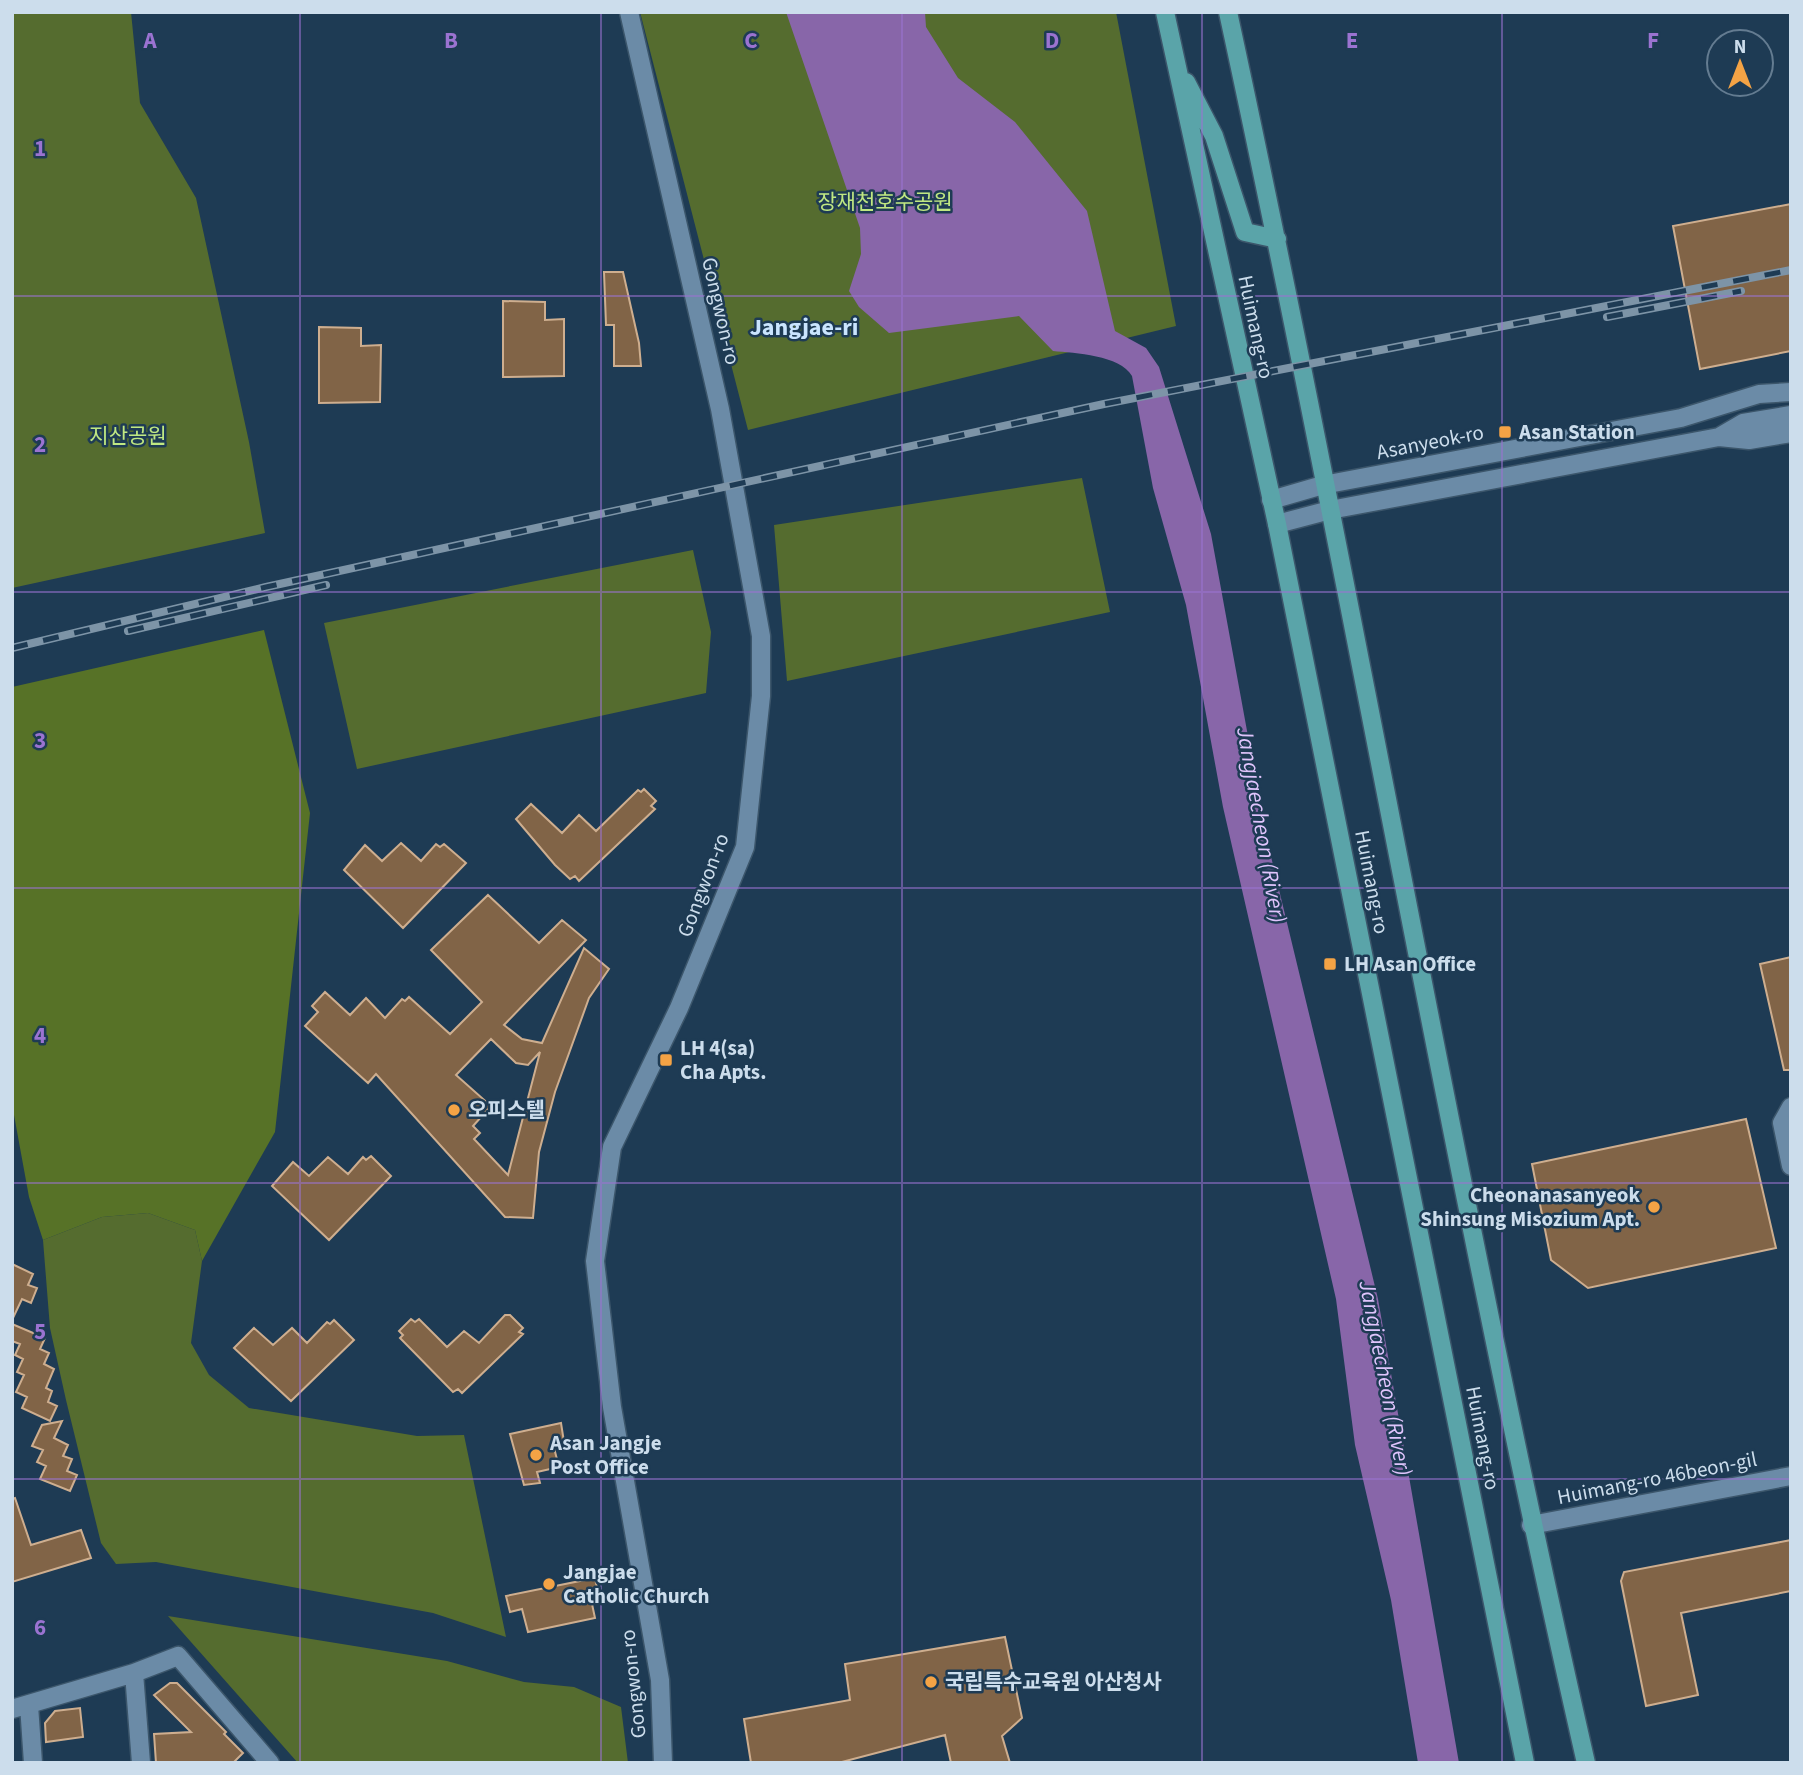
<svg xmlns="http://www.w3.org/2000/svg" width="1803" height="1775" font-family="'Source Sans 3','Noto Sans KR',sans-serif">
	<style>
		.green { fill: #556c2f }
		.forest { fill: #577227 }
		.water { fill: #8866a9 }
		.building { fill: #816447; stroke: #ceae8f; stroke-width: 2; fill-rule: evenodd }
		.lines { fill: none; stroke-linecap: round; stroke-linejoin: round }
		.minor-casing { stroke: #3c566b; stroke-width: 21 }
		.major-casing { stroke: #3c566b; stroke-width: 21 }
		.minor { stroke: #6b8ba7; stroke-width: 18 }
		.major { stroke: #5aa4a9; stroke-width: 18 }
		.rail-casing { stroke: #7d94a7; stroke-width: 8 }
		.rail { stroke: #1e3b54; stroke-width: 5; stroke-dasharray: 16; stroke-linecap: butt }
		.grid { fill: none; stroke: #9b73d1; stroke-width: 2; stroke-opacity: 0.55 }
		.poi-dot { fill: #f4a345; stroke: #1e3b54; stroke-width: 2.5 }
		.labels { text-anchor: middle; stroke-width: 5; stroke-linejoin: round; paint-order: stroke }
		.park-label { font-size: 21px; fill: #c0e882; stroke: #1e3b54 }
		.street-label { font-size: 21px; fill: #ccddec; stroke: #1e3b54 }
		.poi-label { font-size: 21px; font-weight: bold; fill: #ccddec; stroke: #1e3b54; text-anchor: start }
		.water-label { font-size: 23px; font-style: italic; fill: #dfc4fc; stroke: #1e3b54 }
		.quarter-label { font-size: 24px; font-weight: bold; fill: #cae5fe; stroke: #1e3b54 }
		.grid-label { font-size: 23px; text-anchor: middle; font-weight: bold; fill: #9b73d1; stroke: #1e3b54; stroke-width: 5; stroke-linejoin: round; paint-order: stroke }
	</style>
	<rect width="100%" height="100%" fill="#1e3b54"/>
	<path class="green" d="M12,12H131L140,103L196,198L249,442L265,533L12,588Z
		M640,12H1116L1176,326L748,430Z
		M1082,478L1110,612L787,681L774,525Z
		M693,550L711,632L706,693L357,769L324,623Z
		M148,1213L195,1230L202,1261L191,1343L209,1375L249,1408L417,1436L464,1435L506,1637L433,1613L156,1562L116,1564L101,1543L66,1400L50,1328L43,1240L102,1217Z
		M168,1616L447,1661L524,1682L574,1687L621,1707L628,1763H298Z"/>
	<path class="forest" d="M264,630L310,813L275,1132L202,1261L195,1230L148,1213L102,1217L43,1240L29,1197L12,1104V687Z"/>
	<path class="water" d="M786,12H925L926,27L958,78L1015,122L1087,211L1115,331L1146,348L1159,367L1211,534L1267,840L1378,1299L1459,1763H1418L1391,1600L1355,1445L1336,1299L1223,807L1186,605L1153,488L1132,376C1120,355 1075,353 1053,351L1019,316L889,333L859,307L849,291L861,254L860,228Z"/>
	<path class="building" d="M1791,204V351L1700,369L1673,226Z
		M604,272H623L639,343L641,366H614V325H606Z
		M503,301L545,302V320L564,319V376L503,377Z
		M319,327L361,328V346L381,345L380,402L319,403Z
		M644,789L656,801L651,806L655,809L579,881L575,876L570,879L555,865L516,819L531,804L562,833L579,815L596,831L638,790L641,792Z
		M401,843L421,861L436,844L440,847L444,844L466,863L403,928L344,870L365,845L382,861Z
		M488,895L539,943L562,920L586,940L504,1025L522,1039L542,1043L584,948L609,969L589,998L555,1092L539,1152L533,1218L505,1217L376,1074L368,1083L305,1026L318,1012L312,1006L325,992L350,1015L366,998L385,1018L402,999L405,1001L409,997L450,1034L482,1002L431,950ZM491,1039L516,1063L528,1065L540,1052L508,1175L474,1139L480,1133L473,1126L491,1106L456,1075Z
		M1791,957V1070H1784L1760,964Z
		M1746,1119L1776,1248L1588,1288L1551,1260L1532,1164Z
		M371,1156L391,1176L329,1240L272,1186L293,1162L309,1176L328,1157L348,1174L363,1157L366,1160Z
		M12,1264L33,1274L28,1285L37,1288L31,1303L22,1299L12,1320Z
		M505,1315H510L523,1328L519,1332L523,1334L462,1393L458,1389L453,1392L400,1338L403,1335L399,1331L411,1319L415,1322L419,1319L447,1347L464,1331L479,1343Z
		M334,1320L354,1340L291,1401L234,1348L254,1328L273,1345L292,1328L307,1343L327,1322L330,1324Z
		M12,1324L45,1338L40,1349L49,1353L44,1364L54,1369L46,1388L52,1391L48,1402L57,1406L50,1421L22,1408L27,1397L16,1392L24,1375L17,1372L23,1359L15,1355L20,1344L12,1341Z
		M62,1421L54,1438L68,1445L63,1456L72,1459L67,1471L77,1475L70,1491L40,1479L46,1466L37,1462L43,1450L32,1446L42,1425Z
		M561,1423L564,1442L553,1444L559,1467L537,1472L540,1483L524,1485L510,1434Z
		M15,1498L31,1545L81,1530L91,1558L12,1582V1499Z
		M1791,1540V1591L1681,1613L1698,1695L1646,1706L1621,1581L1624,1572Z
		M595,1578L600,1602L592,1604L595,1618L528,1632L522,1609L510,1612L506,1596Z
		M1005,1637L1022,1718L1002,1736L1010,1763H951L945,1735L838,1763H751L744,1719L850,1700L845,1664Z
		M170,1683H177L226,1732L224,1734L243,1753L233,1763H156L154,1734L191,1732L154,1695Z
		M80,1708L83,1737L46,1742L45,1723L55,1711Z"/>
	<g class="lines">
		<defs>
			<path id="minor" d="M629,12L720,409L761,636V696L745,847L679,1008L612,1147L595,1261L612,1407L660,1680L663,1763
				M1719,437L1749,440L1791,433
				M1271,500L1323,485L1681,418L1759,394L1791,392
				M1277,524L1330,510L1719,437L1743,423L1791,415
				M1791,1107L1782,1123L1791,1166
				M1531,1525L1791,1476
				M134,1673L141,1763
				M29,1705L33,1763
				M12,1709L134,1673L178,1656L270,1763"/>
			<path id="major" d="M1165,12L1277,524L1525,1763
				M1228,12C1354,594 1453,1182 1586,1763
				M1186,82L1214,136L1245,232L1277,239"/>
		</defs>
		<use href="#minor" class="minor-casing"/>
		<use href="#major" class="major-casing"/>
		<use href="#minor" class="minor"/>
		<use href="#major" class="major"/>
		<defs>
			<path id="rail" d="M1607,317L1741,291
				M128,631L326,585
				M12,648L266,587L1104,404L1791,270"/>
		</defs>
		<use href="#rail" class="rail-casing"/>
		<use href="#rail" class="rail"/>
	</g>
	<path class="grid" d="M300,12V1763M601,12V1763M902,12V1763M1202,12V1763M1502,12V1763M12,296H1791M12,592H1791M12,888H1791M12,1183H1791M12,1479H1791"/>
	<g class="poi-dot">
		<rect x="1498" y="425" width="14" height="14" rx="3.5"/>
		<rect x="1323" y="957" width="14" height="14" rx="3.5"/>
		<rect x="659" y="1053" width="14" height="14" rx="3.5"/>
		<circle cx="454" cy="1110" r="7"/>
		<circle cx="1654" cy="1207" r="7"/>
		<circle cx="536" cy="1455" r="7"/>
		<circle cx="549" cy="1584" r="7"/>
		<circle cx="931" cy="1682" r="7"/>
	</g>
	<g class="labels">
		<g class="park-label">
			<text x="885" y="209">장재천호수공원</text>
			<text x="128" y="443">지산공원</text>
		</g>
		<g class="street-label">
			<text transform="translate(721 311) rotate(77)" y="7">Gongwon-ro</text>
			<text transform="translate(1256 327) rotate(78)" y="7">Huimang-ro</text>
			<text transform="translate(1430 442) rotate(-11)" y="7">Asanyeok-ro</text>
			<text transform="translate(1372 882) rotate(79)" y="7">Huimang-ro</text>
			<text transform="translate(703 885) rotate(-69)" y="7">Gongwon-ro</text>
			<text transform="translate(1483 1438) rotate(79)" y="7">Huimang-ro</text>
			<text transform="translate(1657 1478) rotate(-11)" y="7">Huimang-ro 46beon-gil</text>
			<text transform="translate(633 1684) rotate(-96)" y="7">Gongwon-ro</text>
		</g>
		<g class="poi-label">
			<text x="1519" y="439">Asan Station</text>
			<text x="1344" y="971">LH Asan Office</text>
			<text x="680" y="1055">LH 4(sa)<tspan x="680" dy="24">Cha Apts.</tspan></text>
			<text x="468" y="1117">오피스텔</text>
			<text x="1640" y="1202" text-anchor="end">Cheonanasanyeok<tspan x="1640" dy="24">Shinsung Misozium Apt.</tspan></text>
			<text x="550" y="1450">Asan Jangje<tspan x="550" dy="24">Post Office</tspan></text>
			<text x="563" y="1579">Jangjae<tspan x="563" dy="24">Catholic Church</tspan></text>
			<text x="945" y="1689">국립특수교육원 아산청사</text>
		</g>
		<g class="water-label">
			<text transform="translate(1262 825) rotate(80)" y="8">Jangjaecheon (River)</text>
			<text transform="translate(1386 1378) rotate(79)" y="8">Jangjaecheon (River)</text>
		</g>
		<g class="quarter-label">
			<text x="804" y="335">Jangjae-ri</text>
		</g>
	</g>
	<g class="grid-label">
		<text x="150" y="48">A</text>
		<text x="451" y="48">B</text>
		<text x="751" y="48">C</text>
		<text x="1052" y="48">D</text>
		<text x="1352" y="48">E</text>
		<text x="1653" y="48">F</text>
		<text x="40" y="156">1</text>
		<text x="40" y="452">2</text>
		<text x="40" y="748">3</text>
		<text x="40" y="1043">4</text>
		<text x="40" y="1339">5</text>
		<text x="40" y="1635">6</text>
	</g>
	<rect width="1803" height="1775" fill="none" stroke="#ccddec" stroke-width="28"/>
	<g transform="translate(1740 63)"><circle r="33" fill="#1e3b54" stroke="#647c91" stroke-width="2"/>
	<path d="M0-5L12 26L0 18L-12 26Z" fill="#f4a345"/>
	<text y="-10" font-size="19" font-weight="bold" text-anchor="middle" fill="#ccddec">N</text>
	</g>
</svg>
